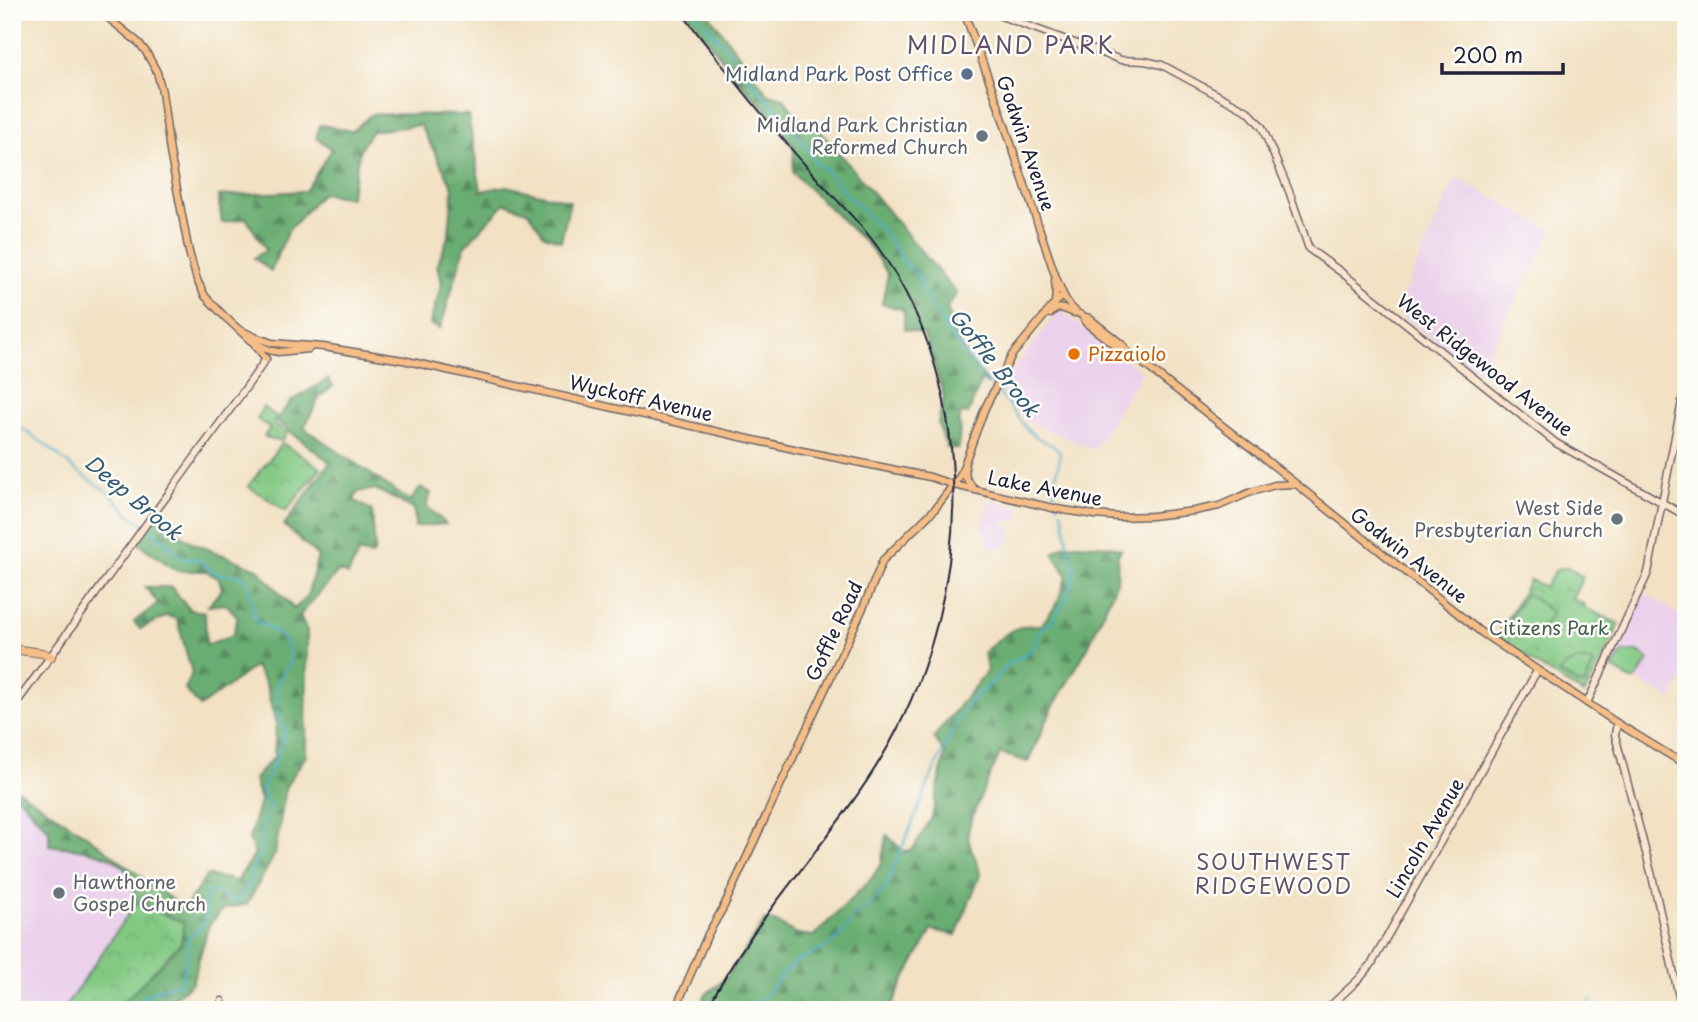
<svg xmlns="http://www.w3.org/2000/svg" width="1698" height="1022" font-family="'Playpen Sans',sans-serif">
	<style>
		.built { fill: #ebd1eb }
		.forest { fill: url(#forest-firs); stroke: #466856; stroke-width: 2 }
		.park { fill: url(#park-crowns); stroke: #527660; stroke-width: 2 }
		.pitch { fill: #83c984; stroke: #527660; stroke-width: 2 }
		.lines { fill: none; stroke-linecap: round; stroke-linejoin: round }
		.stream { stroke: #4cadcb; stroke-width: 2 }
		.secondary-casing { stroke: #6b656b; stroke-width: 9 }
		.primary-casing { stroke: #6b656b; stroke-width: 9 }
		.highway-casing { stroke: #6b656b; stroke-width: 10 }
		.secondary { stroke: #fbe5cf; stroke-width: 6 }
		.primary { stroke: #f6be86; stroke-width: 6 }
		.highway { stroke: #f6be86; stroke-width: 8 }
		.rail { stroke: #22223b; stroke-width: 2 }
		.service-dot { fill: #5c6f8a; stroke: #fdfcf7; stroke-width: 2.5 }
		.worship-dot { fill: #6b7280; stroke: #fdfcf7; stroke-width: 2.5 }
		.food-dot { fill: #e8710a; stroke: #fdfcf7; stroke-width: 2.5 }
		.labels { text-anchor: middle; stroke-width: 5; stroke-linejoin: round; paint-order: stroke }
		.service-label { font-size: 19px; fill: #4e5e75; stroke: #fdfcf7; text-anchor: end }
		.worship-label { font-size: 19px; fill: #5b616d; stroke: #fdfcf7; text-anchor: end }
		.street-label { font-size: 19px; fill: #22223b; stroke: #fdfcf7 }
		.food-label { font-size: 19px; fill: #c56008; stroke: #fdfcf7; text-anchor: start }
		.park-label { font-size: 19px; fill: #445c55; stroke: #fdfcf7 }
		.water-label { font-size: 21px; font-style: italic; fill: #335a75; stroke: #fdfcf7 }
		.neighbourhood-label { font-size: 21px; letter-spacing: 2px; fill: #625269; stroke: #fdfcf7 }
		.quarter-label { font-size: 23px; letter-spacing: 2px; fill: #625269; stroke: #fdfcf7 }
	</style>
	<defs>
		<pattern id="forest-firs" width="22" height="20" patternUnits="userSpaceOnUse" patternTransform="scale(1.75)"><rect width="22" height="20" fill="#6aad72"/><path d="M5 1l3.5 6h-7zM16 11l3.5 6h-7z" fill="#578c5f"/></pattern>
		<pattern id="park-crowns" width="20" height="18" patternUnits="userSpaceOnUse" patternTransform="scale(1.75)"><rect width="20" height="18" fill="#83c984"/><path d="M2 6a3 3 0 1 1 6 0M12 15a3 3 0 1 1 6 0" fill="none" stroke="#71ac73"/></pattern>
	</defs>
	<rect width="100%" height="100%" fill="#fdfcf7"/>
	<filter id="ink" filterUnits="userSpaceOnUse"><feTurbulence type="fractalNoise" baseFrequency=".0143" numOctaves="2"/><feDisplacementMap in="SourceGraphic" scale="14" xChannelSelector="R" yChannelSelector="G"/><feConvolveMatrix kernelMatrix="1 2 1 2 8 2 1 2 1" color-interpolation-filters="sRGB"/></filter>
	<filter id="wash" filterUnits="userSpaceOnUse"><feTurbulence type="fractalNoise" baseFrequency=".00686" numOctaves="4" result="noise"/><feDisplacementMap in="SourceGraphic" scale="28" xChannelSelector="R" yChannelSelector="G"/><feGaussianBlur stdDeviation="1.57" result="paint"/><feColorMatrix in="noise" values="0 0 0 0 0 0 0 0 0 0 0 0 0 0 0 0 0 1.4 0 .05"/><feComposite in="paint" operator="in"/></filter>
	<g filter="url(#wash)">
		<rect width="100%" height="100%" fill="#f2e1c3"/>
		<path class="built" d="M1456,177L1552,231L1478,372L1396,312Z
			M1059,310L1142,372L1094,450L1027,421L999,388Z
			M989,500L1021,508L1018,522L1005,520L1004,526L1012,528V542H1006L1005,548L987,547V533L981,531Z
			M1643,592L1686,619V673L1671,700L1610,664Z
			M12,788L183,910L192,930L138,1010H12Z"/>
		<path class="forest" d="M686,12H707L768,94L783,98L807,129L814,123L957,294L947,307C953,334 968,362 988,382L987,384L982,379L968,414L961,413L958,423L960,426L958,449L947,448L938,424L944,396L924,334L904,329V310L882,304L888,274L868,245L793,173L794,147L766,109L742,85Z
			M372,114L468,115L481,191L506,186L570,201L561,241L544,235L529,212L505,203L465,246L440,329L430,324L442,282L437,266L449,234L453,187L420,125L372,131L360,149L350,198L322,193L288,231L271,271L254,258L266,250L246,218L222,223L218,196L305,191L332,149L316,138L320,125L352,131Z
			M328,379L333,386L319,398L304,428L410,501L421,487L431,493L426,506L446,524L415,527L414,509L375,489L358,492L354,500L372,511L375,550L372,556L359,552L348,575L339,571L300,615L307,631L306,756L286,786L275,854L247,904L223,909L209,925L192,983L159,1010H116L181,943L184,923L136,903C134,894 133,884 129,876C118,850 73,849 49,845V830L17,796L13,795L12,786L86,835L184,909L207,875L237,881L255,854L249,839L260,801L254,779L274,757L276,724L266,685L255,666L200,707L185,689L192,673L177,619L167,616L140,629L134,622L158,603L145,587H171L190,610L205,612L206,645L233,635L238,617L226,604L208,606L222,589L219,579L206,571H177L135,541L154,516L193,543L258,569L294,609L307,597L318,556L284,525L330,462L276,421L290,402Z
			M1079,544L1110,546L1121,549L1118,555L1117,582L1088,647L1052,709L1028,762L1000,753C994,768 967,822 968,834C968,849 979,860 980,875L956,935L932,930L903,982L890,1010H699L705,995L726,978L765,920L773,921L797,934L814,936L871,879L881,864L887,835L904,852L913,849L932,817L945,754L934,737L987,671L984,652C1005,635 1012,624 1041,625L1057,604L1067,575L1053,553L1065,545Z"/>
		<path class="park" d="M263,407L277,417L273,424L287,433L282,440H273L264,436L270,428L257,419Z
			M282,443L321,468L286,511L248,486Z
			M1561,568H1568L1583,577L1572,599L1584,604L1583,607L1619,624L1601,663L1584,694L1540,667L1497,636L1530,580L1545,587L1555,571Z
			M136,903L184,923L181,943L116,1010H63Z"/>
		<path class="pitch" d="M1527,594L1552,612C1545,632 1523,635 1508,621L1525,595Z
			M1625,652H1638L1649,660L1636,680H1631L1612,668L1621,655Z
			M1578,660L1589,661L1594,664L1584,685H1581L1559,673L1567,664Z"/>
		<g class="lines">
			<path class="stream" d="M696,12L709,30L730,52L747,76L800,138L816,163L829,173L845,193L883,231L904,262L918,276L925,294L949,334L993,388
				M998,392C1010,404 1018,421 1031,433C1040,442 1053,442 1060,452C1060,474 1048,483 1058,506
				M12,422L46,445L74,469L112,495L130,515L144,524
				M134,1010C141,990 162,989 180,983C186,971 186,951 188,937C195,931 206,925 206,914C206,903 203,903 209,891C219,891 226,900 235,901L241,896L250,883L252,869L263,846L262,832L270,805L262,795V789L274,763L286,730L278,717L277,683L289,664L290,659L288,647L284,640L266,625L256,622L246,580L236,575L216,574L198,559H184L148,527
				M754,1010L782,975L798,960L823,949L839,938L856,914L870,905L885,889L935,768L954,727L969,702L992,683L1009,663L1029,652L1035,646L1038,633L1043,627L1051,623L1067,598L1074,573L1073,564L1069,554L1064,518L1061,511
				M1587,1010L1591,1000"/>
		</g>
	</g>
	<g filter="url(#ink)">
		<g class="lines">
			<defs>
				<path id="secondary" d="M990,12L1121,60L1145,61L1162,65L1249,112L1262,127L1289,191L1309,249L1341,272L1556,443L1686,516
					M1587,703L1648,573L1686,381
					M12,709C66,636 118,562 172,489C203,445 236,403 266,359
					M1617,723L1615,735L1652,876L1682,1010
					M220,1010L222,1001
					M1326,1010L1359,979L1371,965L1537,671"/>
				<path id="primary" d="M101,12L139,43L146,52L157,72L162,92L170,152L189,252L197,280L205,296L224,316L251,341L269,350L278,352L309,349
					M964,12L996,99L1054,272C1061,290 1068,314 1089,318L1123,345L1127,351L1260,455L1482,633L1617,723L1686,765
					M1055,280L1056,292L1055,303
					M1050,314C1059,304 1063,309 1074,313
					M1083,317L1086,323L1117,347L1125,351
					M238,329L255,337L272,343L323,347L403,360L798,450L930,477L954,485L1057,509L1095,515L1118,517L1152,516L1194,511L1219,506L1251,492L1275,485L1295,484
					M255,345L266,359
					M965,467L966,478L974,489
					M675,1010L708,934L723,908L863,608L883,560L934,510L960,476L985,408L1012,355L1055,303L1064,296"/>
				<path id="highway" d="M12,649L42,653L51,657"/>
			</defs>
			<use href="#secondary" class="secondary-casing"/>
			<use href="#primary" class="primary-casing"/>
			<use href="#highway" class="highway-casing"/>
			<use href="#secondary" class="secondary"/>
			<use href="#primary" class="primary"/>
			<use href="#highway" class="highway"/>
			<path class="rail" d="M681,12C723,67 767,122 813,174C835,200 862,223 881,252C980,395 972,594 890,743C837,838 755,912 707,1010"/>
		</g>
	</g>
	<circle class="service-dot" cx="967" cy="74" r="7"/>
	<g class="worship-dot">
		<circle cx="982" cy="136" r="7"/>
		<circle cx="1617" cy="519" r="7"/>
		<circle cx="59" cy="893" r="7"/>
	</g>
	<circle class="food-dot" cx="1074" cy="354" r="7"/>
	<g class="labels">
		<g class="service-label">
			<text x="953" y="81">Midland Park Post Office</text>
		</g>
		<g class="worship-label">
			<text x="968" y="132">Midland Park Christian<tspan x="968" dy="22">Reformed Church</tspan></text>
			<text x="1603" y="515">West Side<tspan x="1603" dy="22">Presbyterian Church</tspan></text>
			<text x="73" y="889" text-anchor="start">Hawthorne<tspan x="73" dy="22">Gospel Church</tspan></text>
		</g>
		<g class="street-label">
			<text transform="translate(1026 143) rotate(71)" y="7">Godwin Avenue</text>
			<text transform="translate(1485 365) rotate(38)" y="7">West Ridgewood Avenue</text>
			<text transform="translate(641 398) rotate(13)" y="7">Wyckoff Avenue</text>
			<text transform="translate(1045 488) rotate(11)" y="7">Lake Avenue</text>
			<text transform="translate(1409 555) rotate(38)" y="7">Godwin Avenue</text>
			<text transform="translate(834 631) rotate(-65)" y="7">Goffle Road</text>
			<text transform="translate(1425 838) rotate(-60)" y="7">Lincoln Avenue</text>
		</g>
		<g class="food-label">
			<text x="1088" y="361">Pizzaiolo</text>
		</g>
		<g class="park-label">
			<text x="1549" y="635">Citizens Park</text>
		</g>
		<g class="water-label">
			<text transform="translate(994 363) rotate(52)" y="7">Goffle Brook</text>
			<text transform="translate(133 498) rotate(40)" y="7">Deep Brook</text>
		</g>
		<g class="neighbourhood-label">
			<text x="1274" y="870">SOUTHWEST<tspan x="1274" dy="24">RIDGEWOOD</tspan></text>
		</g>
		<g class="quarter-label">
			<text x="1011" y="54">MIDLAND PARK</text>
		</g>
	</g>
	<rect width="1698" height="1022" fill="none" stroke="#fdfcf7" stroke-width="42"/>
	<path d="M1442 63v10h121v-10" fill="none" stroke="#22223b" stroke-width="3.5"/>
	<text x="1453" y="63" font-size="21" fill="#22223b" stroke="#fdfcf7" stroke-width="5" paint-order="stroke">200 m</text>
</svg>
